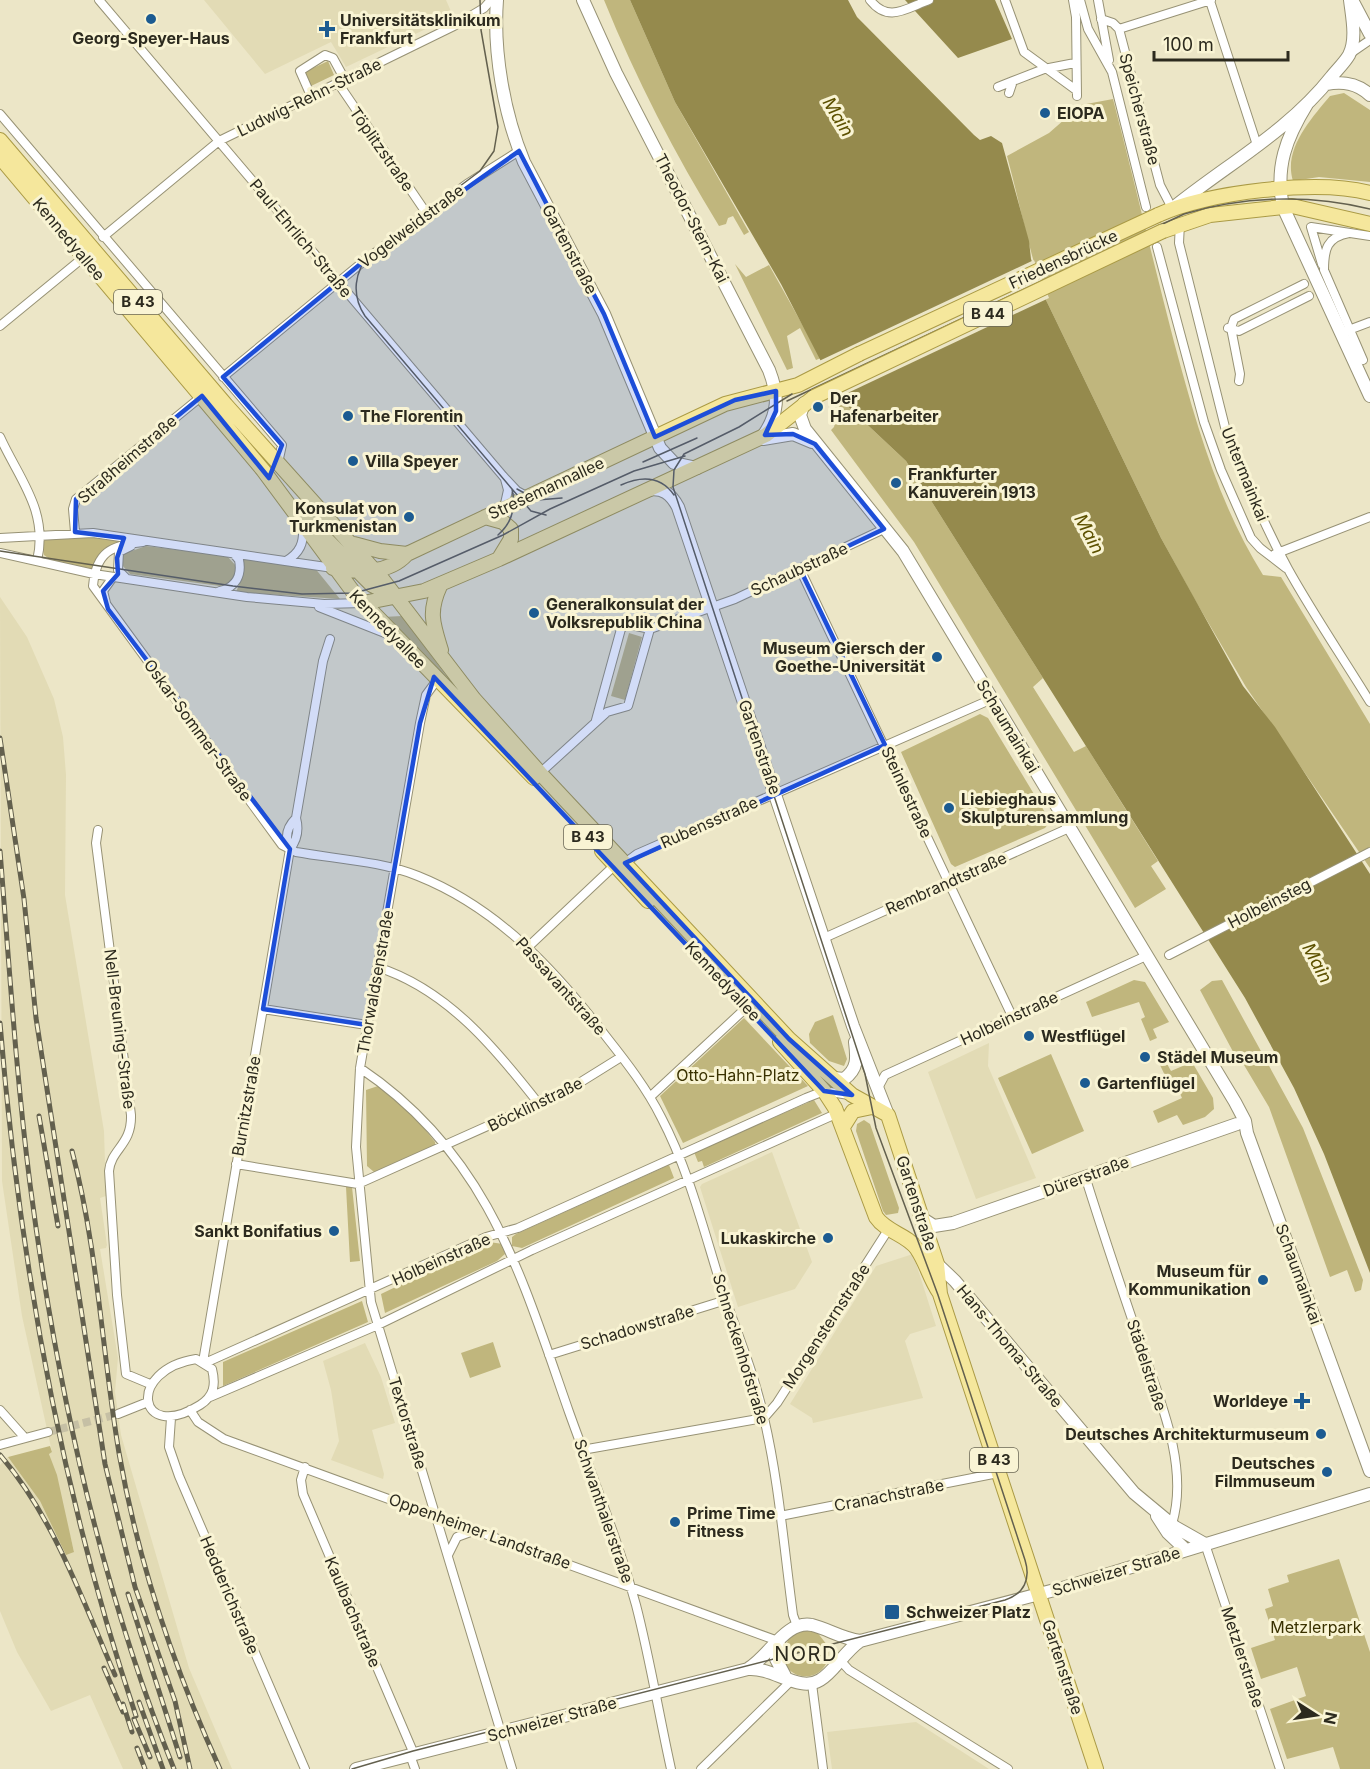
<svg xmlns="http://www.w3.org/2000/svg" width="1370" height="1769" font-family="Inter,sans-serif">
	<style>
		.built { fill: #e2dbb5 }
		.green { fill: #c0b67d }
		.water { fill: #958a4d }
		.pier { fill: #ece6c7 }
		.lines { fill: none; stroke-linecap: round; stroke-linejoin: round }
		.street-tunnel { stroke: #c6c0a5; stroke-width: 8; stroke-dasharray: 8 4; stroke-linecap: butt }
		.street-casing { stroke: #979275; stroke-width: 10 }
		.secondary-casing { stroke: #979275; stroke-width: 14 }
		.primary-casing { stroke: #aa9a45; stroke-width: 16 }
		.street { stroke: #fff; stroke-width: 8 }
		.secondary { stroke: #fff; stroke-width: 12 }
		.primary { stroke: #f5e79c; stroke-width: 14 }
		.tram { stroke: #63604e; stroke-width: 1.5 }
		.rail-casing { stroke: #63604e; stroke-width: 5 }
		.rail { stroke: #f9f4d4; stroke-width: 3; stroke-dasharray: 9; stroke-linecap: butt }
		.primary-bridge-casing { stroke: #aa9a45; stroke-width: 16; stroke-linecap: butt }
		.primary-bridge { stroke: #f5e79c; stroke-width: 14 }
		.marked { fill: #1d4ed8; fill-opacity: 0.2; stroke: #1d4ed8; stroke-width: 4.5; stroke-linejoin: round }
		.poi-dot { fill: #1c5b91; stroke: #f9f4d4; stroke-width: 2 }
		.labels { text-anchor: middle; stroke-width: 6; stroke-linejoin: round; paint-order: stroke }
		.shield { fill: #f9f4d4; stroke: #6a6755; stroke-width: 1.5 }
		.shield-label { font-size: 15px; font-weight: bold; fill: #2c2a1e }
		.poi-label { font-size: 16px; font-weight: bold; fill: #2c2a1e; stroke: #f9f4d4; text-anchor: start }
		.street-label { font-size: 16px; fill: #2c2a1e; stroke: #f9f4d4 }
		.park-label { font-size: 16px; fill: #393100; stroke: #f9f4d4 }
		.water-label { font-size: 18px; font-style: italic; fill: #5d5100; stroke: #f9f4d4 }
		.quarter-label { font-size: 20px; letter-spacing: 1.5px; fill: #2c2a1e; stroke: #f9f4d4 }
	</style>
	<rect width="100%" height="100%" fill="#ece6c7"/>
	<path class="built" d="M204,0H446L453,16L346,67L331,42L265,74Z
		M0,597L27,637L54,699L63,737L66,775L65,895L104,1131L106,1196L100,1198L107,1245L106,1248L100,1249L118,1358L115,1392L121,1435L189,1668L232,1769H123L90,1695L51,1711L17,1652L0,1611V1465L8,1457L40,1501L66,1554L74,1551L49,1453L52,1452L22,1316L2,1181Z
		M989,1043L988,1066L1036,1178L976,1199L928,1072Z
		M772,1152L812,1262L795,1289L738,1307L700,1187L702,1184Z
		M913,1254L936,1326L910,1334L905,1341L923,1398L813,1423L812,1418L790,1404L876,1266Z
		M365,1343L381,1377L395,1423L372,1430L384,1474L383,1479L331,1460L339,1441L331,1390L323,1361Z
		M916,1722L989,1769H832L827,1732Z"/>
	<path class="green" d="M604,0H630L675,102L749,232L744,235L733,216L728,218L726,224L719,226C675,154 636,79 604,0Z
		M328,61L334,75L311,86L305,72Z
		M1344,93L1370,110V182L1319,177L1293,181C1283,149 1311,119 1330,96Z
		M1113,99C1134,180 1153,261 1174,342C1196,423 1218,503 1263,575L1281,577L1370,724V868L1246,687L1195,600L1161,538L1046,300C1029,253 1020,204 1007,156L1049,133L1081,105Z
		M735,264L746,277L769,265L821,358L816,360L800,328L787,336L793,368L787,370Z
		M841,400L906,461L1043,678L1033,687L1074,752L1086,746L1158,861L1151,866L1166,889L1135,908L914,542L831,430L834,427Z
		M74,535L127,540L112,545L94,569L52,561L44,555L42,544L46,536Z
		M146,546L227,556L237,567L232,583L220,586L130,574L122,565L123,554Z
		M241,557L314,567L340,599L236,592L244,573Z
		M402,616L450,681V682L383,617Z
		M629,633L642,637L625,700L611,696Z
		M980,714L988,718L1049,819V823L1045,828L955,867L951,864L901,752Z
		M1134,980L1145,982L1169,1022L1153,1029L1157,1038L1150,1041L1141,1019L1145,1017L1139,1002L1092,1017L1086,1002Z
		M1222,980L1303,1128L1363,1280L1361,1290L1355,1292L1347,1270L1330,1277L1269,1107L1241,1060L1238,1061L1200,990L1212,981Z
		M833,1015L847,1059L844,1066L829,1061L810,1043L809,1034L815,1022Z
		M744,1018L808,1086L683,1143L660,1096Z
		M1051,1054L1084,1131L1032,1154L998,1078Z
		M1192,1062L1213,1098L1214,1109L1205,1117L1183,1125L1177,1115L1158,1123L1153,1111L1182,1098L1175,1083L1169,1084L1160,1065L1166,1062L1171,1071Z
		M378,1086L416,1118L435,1142V1145L374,1172L367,1166L366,1090Z
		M814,1100L822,1113L704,1167L702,1161L698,1162L694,1152Z
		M864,1120L870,1124L899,1208L898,1213L886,1215L883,1211L856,1131L857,1124Z
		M669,1165L674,1178L522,1248L512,1246V1237L516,1234Z
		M346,1187H352L360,1261L350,1262Z
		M489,1242L503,1244L505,1254L497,1261L385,1313L381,1294Z
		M362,1301L368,1322L223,1386V1362Z
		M493,1342L501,1367L470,1378L461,1353Z
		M50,1446L52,1452L49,1454L57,1475L74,1552L66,1555L40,1501L8,1457Z
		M1339,1559L1370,1652V1769H1340L1333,1747L1287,1759L1270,1709L1306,1696L1297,1667L1261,1679L1251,1648L1275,1640L1265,1609L1273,1606L1268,1589L1289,1582L1287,1575Z
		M803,1628L817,1632L827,1645L783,1656L789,1637Z
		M829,1652C828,1678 798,1685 784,1664Z"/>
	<path class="water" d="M630,0H848L857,17L974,135L980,140L991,136L1002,143L1029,241L1031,259L1046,300L1161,538L1243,686L1275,727L1370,874V1273L1324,1154L1294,1088L1245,998L906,461L841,400L781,284L675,102Z
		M905,0H995L1012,39L958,58Z"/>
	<path class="pier" d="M1034,260L1049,298L837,398L819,361Z"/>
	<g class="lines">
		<path class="street-tunnel" d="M48,1432L118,1414"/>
		<defs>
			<path id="street" d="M99,0L503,476L517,491L528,497
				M870,0C888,23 905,9 929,0
				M1005,0L1024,52L1076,90
				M1073,0L1076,17L1077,96
				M1080,0L1088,29L1112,72L1146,207
				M1098,0L1109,60
				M1210,1L1257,145
				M1101,19L1113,23L1119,29L1160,185L1172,208
				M1119,29L1211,0
				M1351,53L1370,40
				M338,83L427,214
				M998,87L1013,81
				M1009,93L1013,81L1044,69L1075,63
				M311,96L300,71L325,55L333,58L345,80
				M0,114L282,445L278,463
				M1180,223L1179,243L1225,427C1243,475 1263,523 1288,569C1313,614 1343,658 1370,702
				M1349,233C1327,237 1324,249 1324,270L1363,360
				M103,237L219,141L454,26L484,8L491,0
				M1157,247L1204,422L1221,470L1251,538L1260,548L1286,568
				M1322,264L1311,227L1370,236
				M0,326L84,257
				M1228,328L1239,331L1309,296
				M1346,331L1370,322
				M223,377L364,261L467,184L519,151
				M1239,381L1240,374L1231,328L1234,319L1304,284
				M0,437C19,479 49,511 37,561
				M504,508L508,490L505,479
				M75,532L73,509L76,499L202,396
				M0,538L93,533L333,568
				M143,542C111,545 96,552 93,586L282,845L296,852C335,859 381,861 418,876C498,908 556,971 608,1039C627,1063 647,1089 661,1117C690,1172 705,1236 724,1295C738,1335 755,1376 764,1418C779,1482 784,1549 793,1615L797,1626
				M0,553L94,574L247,597L324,604L363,603
				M1275,554L1370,517
				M286,561C300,553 304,543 303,527
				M800,569L1012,1016
				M126,578L118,570L119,552L131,546
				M220,591C236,587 242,575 239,560L234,554
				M106,603L103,591L113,577
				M319,607L390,635
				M437,680L426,695L420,723L360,1068L356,1147L371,1302L512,1769
				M596,720L621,629L627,624L650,629
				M540,773L607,712L628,706L650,629L735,599L884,529
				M98,830L96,843L131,1115C132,1145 111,1149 109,1171L117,1295L126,1374L150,1384
				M290,849C284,837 287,827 296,818
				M625,863L637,854L992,699
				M824,938L1069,828
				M528,947L615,865
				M1169,955L1370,852
				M377,967C447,989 496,1049 539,1104
				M263,1009L367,1025
				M360,1068C488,1154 521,1275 569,1412C592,1476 618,1540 636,1605C650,1659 659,1715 671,1769
				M878,1088L885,1075L1146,956
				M650,1097L747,1007
				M236,1164L358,1184L568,1090L621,1057
				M1085,1176C1101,1227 1118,1278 1135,1328C1154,1387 1191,1461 1172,1524
				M549,1355L726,1300
				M196,1359L212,1369C216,1385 214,1396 200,1405C137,1444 126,1370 196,1359Z
				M203,1362L290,849C297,840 299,829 296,818L323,661L330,639
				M205,1363L486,1237L518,1228L806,1098L824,1091L849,1095
				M210,1397L378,1325L532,1250L838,1113
				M0,1410L25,1438
				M190,1410L198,1422L224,1439L778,1641
				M118,1414L148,1402
				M171,1418L169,1447L179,1476L305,1769
				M0,1445L48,1432
				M582,1450L764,1418L777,1403L888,1230
				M305,1467L301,1480L303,1494L414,1754
				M780,1516L998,1473
				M1205,1544L1280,1769
				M448,1555L457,1537L476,1530
				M839,1659L849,1670L1008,1769
				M812,1684L823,1769
				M410,1755L415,1769
				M701,1769L791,1681"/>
			<path id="secondary" d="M497,0C493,52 504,114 524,162L604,314L660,448L674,463L697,468
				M583,0L616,73L769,370C779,396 779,413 763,436
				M1352,0L1370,34
				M1326,84C1343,81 1357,83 1370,95
				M1307,104C1286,138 1275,167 1283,207L1370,396
				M1173,208C1226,165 1289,131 1332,76C1337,70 1345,62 1349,55C1357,39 1352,17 1350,0
				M804,403L800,415L805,429L903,551L1235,1102L1245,1121L1247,1133L1370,1471
				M763,439L793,434L812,442
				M647,490C663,487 671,494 678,507L853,1026L888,1115
				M834,1078L844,1079C858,1069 857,1058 855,1042
				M923,1219L934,1226L953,1223L1237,1124
				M934,1261L955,1281L1134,1493L1175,1527L1205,1544
				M1157,1516L1168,1533L1186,1550
				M779,1641L776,1659L785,1676
				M749,1668C770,1655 786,1620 812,1625C828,1629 841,1638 860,1641
				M356,1769L748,1669C774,1667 799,1693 820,1680C833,1673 844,1652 860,1641L1066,1587L1370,1494"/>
			<path id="primary" d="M0,140L226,405L383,580L474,699L540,773L789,1039L852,1095L888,1115L937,1264L940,1294L1096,1769
				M0,157L263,470L354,593L534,778
				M1158,215C1207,192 1317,179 1370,193
				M1163,231L1210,215L1292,206L1370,224
				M485,517L503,522L511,529V539L500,557
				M310,523L372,585L394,596
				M354,544L380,551L407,554
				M333,568C359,572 388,575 407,554L725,404L798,385L859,354
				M440,586C428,612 433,624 441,650
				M363,603L424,591L499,559L766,435L814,397
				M602,851L648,901
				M780,1042L824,1091L835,1108L876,1217C886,1232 908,1235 917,1249C926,1262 930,1279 939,1292
				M843,1127L853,1111L872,1107"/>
		</defs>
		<use href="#street" class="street-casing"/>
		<use href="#secondary" class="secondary-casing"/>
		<use href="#primary" class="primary-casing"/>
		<use href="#street" class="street"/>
		<use href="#secondary" class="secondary"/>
		<use href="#primary" class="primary"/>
		<path class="tram" d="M480,0L481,30L498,127L494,151L480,171L371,253C354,271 351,295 365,316L512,489L531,511L546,515
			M787,401L1184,214C1244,196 1309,194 1370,209
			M643,462L697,438
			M621,485C641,476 660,475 674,495
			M517,489L537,500L562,498
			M498,535C512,523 516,507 512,489
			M0,551L233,586L302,594L354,593L399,581L503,535L550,509L634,471L685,456
			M352,1769L413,1751L1005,1600C1024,1594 1031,1579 1025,1560L938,1295L876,1128L865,1074L673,487L674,470L684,454L739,427L792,394"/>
		<defs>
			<path id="rail" d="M0,738L24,899L36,1018L105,1464L135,1587L175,1701L190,1769
				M0,851C9,962 16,1074 30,1184C56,1383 99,1583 174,1769
				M0,1023C19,1257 61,1493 136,1716
				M39,1116L58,1226
				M72,1151C98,1250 102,1352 119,1453C138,1562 174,1668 220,1769
				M0,1455C54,1518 82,1599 115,1675
				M128,1594L180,1757
				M104,1668L123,1712
				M139,1702L163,1769
				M123,1704L132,1732
				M134,1719L150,1757
				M137,1748L145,1769"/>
		</defs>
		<use href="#rail" class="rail-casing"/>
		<use href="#rail" class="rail"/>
		<defs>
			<path id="primary-bridge" d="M859,354L1158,215
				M814,397L1163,231"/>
		</defs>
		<use href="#primary-bridge" class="primary-bridge-casing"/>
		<use href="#primary-bridge" class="primary-bridge"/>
	</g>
	<path class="marked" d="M519,151L604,314L655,437L735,400L776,391V411L765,435L793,434L815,444L884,529L800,569L885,745L625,863L789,1039L852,1095L824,1091L434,677L420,723L367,1025L263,1009L290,849L108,609L103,591L118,574L117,558L124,538L75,532L76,499L202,396L269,478L282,445L223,377L364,261Z"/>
	<g class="poi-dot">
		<circle cx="151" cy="19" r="6"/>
		<path d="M324 20h6v6h6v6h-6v6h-6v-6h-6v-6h6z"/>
		<circle cx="1045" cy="113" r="6"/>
		<circle cx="818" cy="407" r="6"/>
		<circle cx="348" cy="416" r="6"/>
		<circle cx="353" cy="461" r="6"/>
		<circle cx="896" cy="483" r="6"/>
		<circle cx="409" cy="517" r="6"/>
		<circle cx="534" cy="613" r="6"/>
		<circle cx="937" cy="657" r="6"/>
		<circle cx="949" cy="808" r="6"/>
		<circle cx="1029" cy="1036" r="6"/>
		<circle cx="1145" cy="1057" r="6"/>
		<circle cx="1085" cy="1083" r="6"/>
		<circle cx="334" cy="1231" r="6"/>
		<circle cx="828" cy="1238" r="6"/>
		<circle cx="1263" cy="1280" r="6"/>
		<path d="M1299 1392h6v6h6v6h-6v6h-6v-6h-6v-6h6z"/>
		<circle cx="1321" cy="1434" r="6"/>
		<circle cx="1327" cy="1472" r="6"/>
		<circle cx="675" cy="1522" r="6"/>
		<rect x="884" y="1604" width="16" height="16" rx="3"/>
	</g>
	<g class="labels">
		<g class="shield">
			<rect x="114" y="290" width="48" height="24" rx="4.5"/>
			<rect x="964" y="302" width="48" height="24" rx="4.5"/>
			<rect x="564" y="825" width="48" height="24" rx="4.5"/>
			<rect x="970" y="1448" width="48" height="24" rx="4.5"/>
		</g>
		<g class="shield-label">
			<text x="138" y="307">B 43</text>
			<text x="988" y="319">B 44</text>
			<text x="588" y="842">B 43</text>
			<text x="994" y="1465">B 43</text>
		</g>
		<g class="poi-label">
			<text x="340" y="26">Universitätsklinikum<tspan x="340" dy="18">Frankfurt</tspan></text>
			<text x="151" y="44" text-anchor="middle">Georg-Speyer-Haus</text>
			<text x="1057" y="119">EIOPA</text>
			<text x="830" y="404">Der<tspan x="830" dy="18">Hafenarbeiter</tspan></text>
			<text x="360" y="422">The Florentin</text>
			<text x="365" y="467">Villa Speyer</text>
			<text x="908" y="480">Frankfurter<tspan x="908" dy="18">Kanuverein 1913</tspan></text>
			<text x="397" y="514" text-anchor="end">Konsulat von<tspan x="397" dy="18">Turkmenistan</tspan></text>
			<text x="546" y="610">Generalkonsulat der<tspan x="546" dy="18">Volksrepublik China</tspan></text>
			<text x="925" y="654" text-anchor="end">Museum Giersch der<tspan x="925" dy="18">Goethe-Universität</tspan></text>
			<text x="961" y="805">Liebieghaus<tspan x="961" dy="18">Skulpturensammlung</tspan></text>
			<text x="1041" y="1042">Westflügel</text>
			<text x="1157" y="1063">Städel Museum</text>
			<text x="1097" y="1089">Gartenflügel</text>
			<text x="322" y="1237" text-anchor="end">Sankt Bonifatius</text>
			<text x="816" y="1244" text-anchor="end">Lukaskirche</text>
			<text x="1251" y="1277" text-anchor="end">Museum für<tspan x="1251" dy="18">Kommunikation</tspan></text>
			<text x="1288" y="1407" text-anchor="end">Worldeye</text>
			<text x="1309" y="1440" text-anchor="end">Deutsches Architekturmuseum</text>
			<text x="1315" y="1469" text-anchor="end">Deutsches<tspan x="1315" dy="18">Filmmuseum</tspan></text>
			<text x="687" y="1519">Prime Time<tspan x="687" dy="18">Fitness</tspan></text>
			<text x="906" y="1618">Schweizer Platz</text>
		</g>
		<g class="street-label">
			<text transform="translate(309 97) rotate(-26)" y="6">Ludwig-Rehn-Straße</text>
			<text transform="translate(1140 109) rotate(75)" y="6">Speicherstraße</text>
			<text transform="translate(382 149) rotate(55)" y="6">Töplitzstraße</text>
			<text transform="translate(692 218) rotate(63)" y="6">Theodor-Stern-Kai</text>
			<text transform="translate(411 226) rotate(-37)" y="6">Vogelweidstraße</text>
			<text transform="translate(301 238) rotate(50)" y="6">Paul-Ehrlich-Straße</text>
			<text transform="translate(69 239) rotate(50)" y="6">Kennedyallee</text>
			<text transform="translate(570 249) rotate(62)" y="6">Gartenstraße</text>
			<text transform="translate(1063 259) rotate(-25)" y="6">Friedensbrücke</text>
			<text transform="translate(127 459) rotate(-41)" y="6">Straßheimstraße</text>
			<text transform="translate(1245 474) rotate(68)" y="6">Untermainkai</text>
			<text transform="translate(546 488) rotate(-25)" y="6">Stresemannallee</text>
			<text transform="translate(799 569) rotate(-25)" y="6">Schaubstraße</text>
			<text transform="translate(388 629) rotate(46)" y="6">Kennedyallee</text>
			<text transform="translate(1008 726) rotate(59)" y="6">Schaumainkai</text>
			<text transform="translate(198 730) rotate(54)" y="6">Oskar-Sommer-Straße</text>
			<text transform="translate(760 747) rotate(71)" y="6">Gartenstraße</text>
			<text transform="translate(907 792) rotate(65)" y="6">Steinlestraße</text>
			<text transform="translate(709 822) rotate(-24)" y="6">Rubensstraße</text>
			<text transform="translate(946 883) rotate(-24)" y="6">Rembrandtstraße</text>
			<text transform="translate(1269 903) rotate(-27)" y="6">Holbeinsteg</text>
			<text transform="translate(723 981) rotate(47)" y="6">Kennedyallee</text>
			<text transform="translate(375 982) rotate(-80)" y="6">Thorwaldsenstraße</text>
			<text transform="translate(561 986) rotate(48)" y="6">Passavantstraße</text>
			<text transform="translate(1009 1018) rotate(-25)" y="6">Holbeinstraße</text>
			<text transform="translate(120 1029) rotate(83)" y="6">Nell-Breuning-Straße</text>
			<text transform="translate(535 1104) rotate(-26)" y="6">Böcklinstraße</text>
			<text transform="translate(246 1106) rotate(-80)" y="6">Burnitzstraße</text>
			<text transform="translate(1086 1176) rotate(-20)" y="6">Dürerstraße</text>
			<text transform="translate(917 1203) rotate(72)" y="6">Gartenstraße</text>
			<text transform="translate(441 1259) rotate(-24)" y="6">Holbeinstraße</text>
			<text transform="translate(1299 1274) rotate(70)" y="6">Schaumainkai</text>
			<text transform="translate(826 1326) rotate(-57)" y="6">Morgensternstraße</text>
			<text transform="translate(637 1327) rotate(-17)" y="6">Schadowstraße</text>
			<text transform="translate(1010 1346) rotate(50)" y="6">Hans-Thoma-Straße</text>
			<text transform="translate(741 1349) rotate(73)" y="6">Schneckenhofstraße</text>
			<text transform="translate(1147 1365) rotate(72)" y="6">Städelstraße</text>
			<text transform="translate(408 1423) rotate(73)" y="6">Textorstraße</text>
			<text transform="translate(889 1495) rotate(-11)" y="6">Cranachstraße</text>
			<text transform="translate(604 1511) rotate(71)" y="6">Schwanthalerstraße</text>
			<text transform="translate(480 1531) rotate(20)" y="6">Oppenheimer Landstraße</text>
			<text transform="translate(1116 1571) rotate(-17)" y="6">Schweizer Straße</text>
			<text transform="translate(230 1595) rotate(67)" y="6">Hedderichstraße</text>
			<text transform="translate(353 1612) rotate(67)" y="6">Kaulbachstraße</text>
			<text transform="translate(1243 1657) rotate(72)" y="6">Metzlerstraße</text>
			<text transform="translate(1063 1667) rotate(72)" y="6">Gartenstraße</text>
			<text transform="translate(552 1719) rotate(-15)" y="6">Schweizer Straße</text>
		</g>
		<g class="park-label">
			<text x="738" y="1081">Otto-Hahn-Platz</text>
			<text x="1316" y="1633">Metzlerpark</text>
		</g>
		<g class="water-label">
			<text transform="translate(838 117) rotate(59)" y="6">Main</text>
			<text transform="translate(1089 534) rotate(62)" y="6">Main</text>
			<text transform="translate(1317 963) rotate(62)" y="6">Main</text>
		</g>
		<g class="quarter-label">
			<text x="806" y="1661">NORD</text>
		</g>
	</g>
	<g transform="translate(1316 1715) rotate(102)" stroke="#f9f4d4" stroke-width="4.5" paint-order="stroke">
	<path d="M0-4.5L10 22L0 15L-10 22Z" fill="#2c2a1e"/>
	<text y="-9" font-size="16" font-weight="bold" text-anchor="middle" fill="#2c2a1e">N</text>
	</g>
	<path d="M1154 51v9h134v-9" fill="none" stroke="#2c2a1e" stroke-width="3"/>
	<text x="1163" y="51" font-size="18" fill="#2c2a1e" stroke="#f9f4d4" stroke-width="4.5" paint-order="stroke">100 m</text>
</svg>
